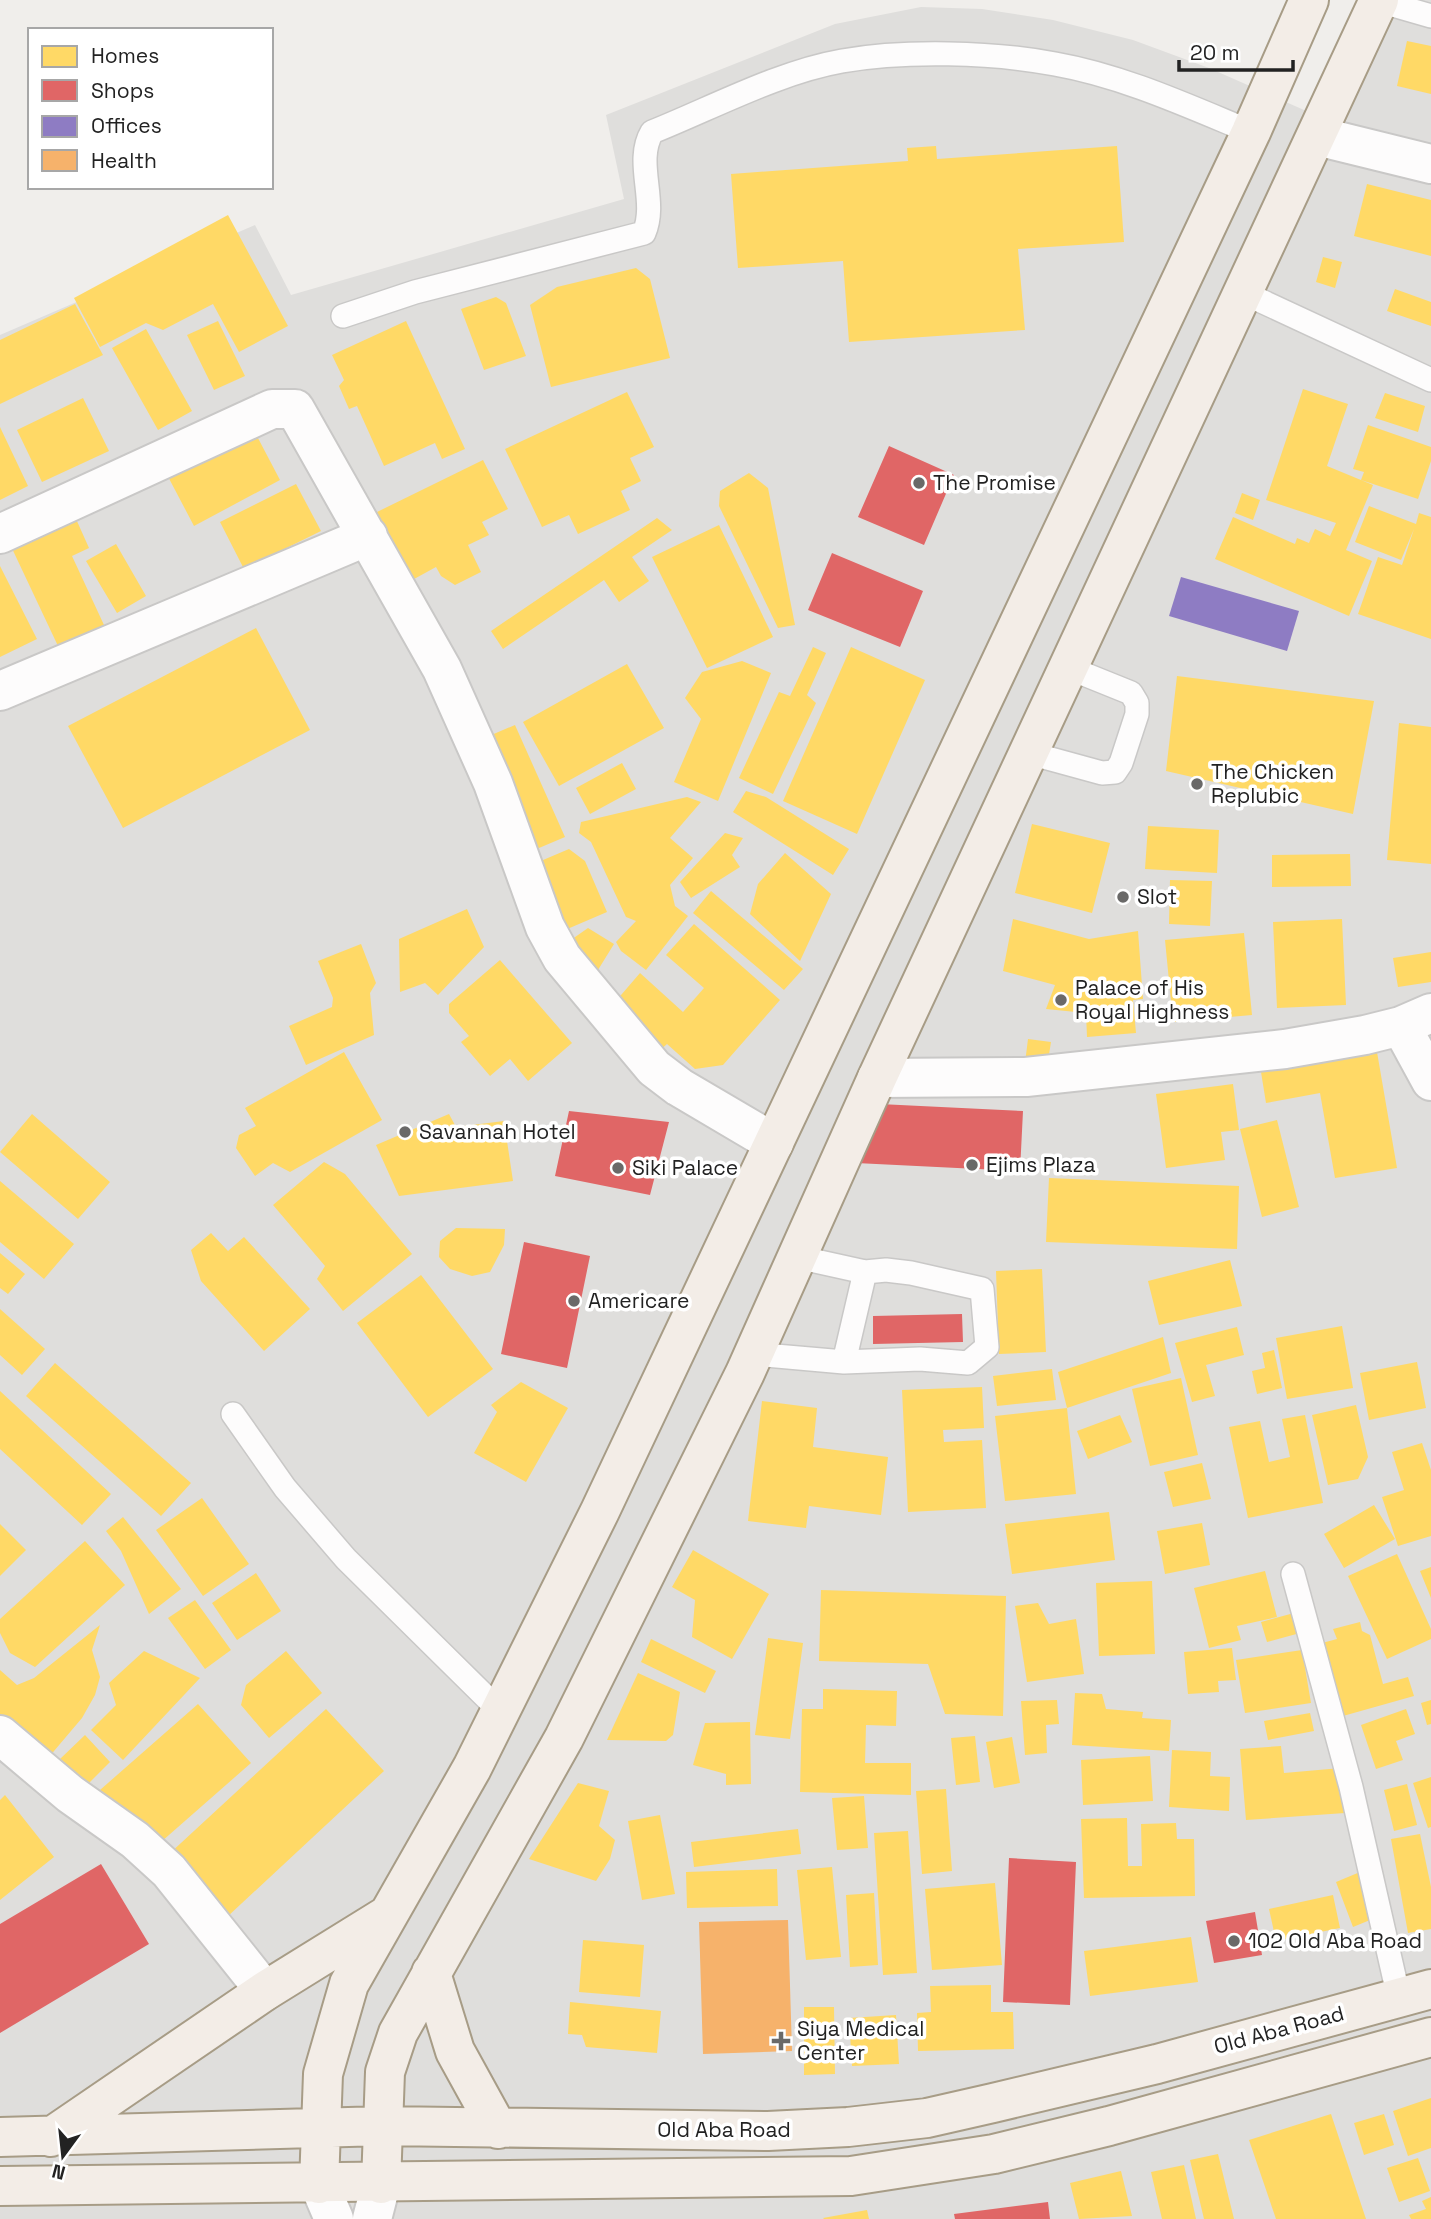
<svg xmlns="http://www.w3.org/2000/svg" width="1431" height="2219" font-family="'Space Grotesk',sans-serif">
	<style>
		.residential { fill: #dfdedc }
		.homes { fill: #ffd966 }
		.shops { fill: #e06666 }
		.offices { fill: #8e7cc3 }
		.health { fill: #f6b26b }
		.lines { fill: none; stroke-linecap: round; stroke-linejoin: round }
		.service-casing { stroke: #c9c8c7; stroke-width: 26 }
		.minor-casing { stroke: #c9c8c7; stroke-width: 42 }
		.primary-casing { stroke: #a79c86; stroke-width: 42 }
		.service { stroke: #fdfcfc; stroke-width: 23 }
		.minor { stroke: #fdfcfc; stroke-width: 38 }
		.primary { stroke: #f3ede7; stroke-width: 38 }
		.poi-dot { fill: #6a6968; stroke: #fff; stroke-width: 2.5 }
		.labels { text-anchor: middle; stroke-width: 7; stroke-linejoin: round; paint-order: stroke }
		.poi-label { font-size: 21px; fill: #222; stroke: #fff; text-anchor: start }
		.street-label { font-size: 21px; fill: #222; stroke: #fff }
	</style>
	<rect width="100%" height="100%" fill="#f0eeeb"/>
	<path class="residential" d="M1389,0H1431V2219H0V335L255,225L291,295L624,199L606,115L835,24L921,7L982,9L1053,20L1133,40L1209,68L1338,125Z"/>
	<path class="homes" d="M1407,41L1431,46V94L1397,86Z
		M936,146L937,159L1117,146L1124,242L1018,249L1025,330L849,342L843,261L738,268L731,174L908,161L907,148Z
		M1367,184L1431,200V256L1354,236Z
		M228,215L288,326L239,352L213,304L163,330L146,323L100,347L74,298Z
		M1323,257L1342,262L1335,288L1316,282Z
		M636,268L650,279L670,358L551,387L530,305L557,287Z
		M1395,289L1431,302V326L1387,311Z
		M496,297L506,303L526,356L484,370L461,309Z
		M75,304L103,355L0,404V340Z
		M218,321L245,376L214,390L187,335Z
		M406,321L465,449L442,459L435,443L384,466L357,406L349,409L339,386L344,380L332,355Z
		M146,329L192,411L158,430L112,348Z
		M1303,389L1348,404L1327,466L1373,485L1346,550L1372,561L1349,616L1215,559L1233,517L1295,544L1297,538L1309,543L1315,529L1330,536L1336,523L1266,500Z
		M627,392L654,447L630,458L641,481L621,491L630,510L578,534L569,515L542,527L505,449Z
		M1385,393L1425,406L1418,432L1375,418Z
		M83,398L109,451L42,482L17,430Z
		M250,423L280,480L194,526L164,469Z
		M1368,425L1431,447V461L1418,499L1361,480L1364,472L1353,469Z
		M0,427L28,486L0,500Z
		M483,460L508,509L482,522L489,535L468,545L481,572L455,585L441,576L436,567L405,584L373,525L377,512Z
		M749,473L768,488L795,625L778,628L719,506L720,491Z
		M296,484L321,531L244,569L220,522Z
		M1242,493L1260,500L1253,520L1235,513Z
		M1369,506L1416,524L1419,513L1431,517V639L1358,614L1378,557L1402,565L1414,529L1401,560L1355,542Z
		M72,510L89,548L72,556L104,625L58,646L8,540Z
		M657,518L672,530L632,557L649,581L619,602L604,580L503,649L491,631Z
		M719,525L773,637L707,668L652,557Z
		M116,544L146,596L117,613L86,561Z
		M0,566L37,639L0,657Z
		M256,628L310,730L123,828L68,726Z
		M813,647L826,653L807,695L816,703L773,794L739,778L779,692L790,696Z
		M851,647L925,680L857,834L783,801Z
		M742,661L771,673L718,801L674,782L701,719L685,698L702,672Z
		M627,664L664,728L559,786L523,722Z
		M1177,676L1374,701L1353,814L1166,771Z
		M1399,723L1431,727V864L1387,860Z
		M515,725L565,837L539,848L530,846L482,739Z
		M622,763L636,789L590,814L576,788Z
		M746,791L766,797L849,849L833,875L733,812Z
		M687,797L701,802L670,838L693,858L670,885L675,906L688,916L646,970L621,951L616,942L636,921L626,917L591,842L579,833L581,822Z
		M1032,824L1110,843L1092,913L1015,893Z
		M1148,826L1219,830L1217,873L1145,869Z
		M725,833L743,838L732,855L740,867L691,898L680,882Z
		M569,849L585,861L607,912L565,930L536,863Z
		M785,853L831,894L800,961L750,914L758,884Z
		M1350,854L1351,886L1272,887V855Z
		M1170,880L1212,881L1210,926L1169,924Z
		M711,891L803,969L784,990L693,913Z
		M467,909L484,947L438,995L425,983L400,992L399,939Z
		M1013,919L1089,939L1138,931L1143,999L1133,1000L1136,1033L1087,1037L1086,1013L1046,1009L1055,985L1003,971Z
		M1342,919L1346,1005L1277,1008L1273,922Z
		M694,924L780,1000L723,1065L695,1069L667,1044L658,1052L609,1009L640,973L683,1012L704,988L666,955Z
		M588,928L614,944L593,978L568,942Z
		M1244,933L1252,1015L1173,1022L1165,940Z
		M361,944L376,983L370,993L374,1035L306,1065L289,1026L332,1007L333,998L318,961Z
		M1431,952V982L1398,987L1393,958Z
		M500,960L572,1043L528,1081L510,1059L490,1076L461,1042L469,1036L449,1013V1004Z
		M1028,1039L1051,1042L1047,1067L1025,1063Z
		M344,1052L382,1120L290,1172L273,1163L255,1176L236,1148L239,1135L256,1126L245,1108Z
		M1377,1052L1397,1168L1335,1178L1320,1093L1266,1103L1261,1072Z
		M1233,1084L1239,1130L1221,1132L1225,1160L1166,1168L1156,1094Z
		M32,1114L110,1182L78,1219L0,1152Z
		M449,1114L456,1127L504,1121L513,1181L399,1196L376,1145Z
		M1277,1120L1299,1207L1262,1217L1240,1129Z
		M324,1162L345,1174L412,1254L343,1311L317,1279L325,1266L273,1205Z
		M1049,1178L1239,1186L1237,1249L1046,1242Z
		M0,1181L74,1244L44,1279L0,1242Z
		M456,1228L505,1229L504,1245L490,1272L472,1276L450,1269L439,1257L440,1241Z
		M211,1233L228,1251L244,1237L310,1309L264,1351L201,1281L191,1250Z
		M0,1253L25,1274L8,1294L0,1288Z
		M1230,1260L1242,1306L1159,1325L1148,1281Z
		M1042,1269L1046,1352L999,1354L996,1271Z
		M421,1275L493,1369L428,1417L357,1323Z
		M0,1309L45,1349L22,1375L0,1355Z
		M1342,1326L1353,1388L1287,1399L1276,1338Z
		M1237,1327L1244,1355L1206,1365L1215,1396L1192,1402L1175,1343Z
		M1163,1337L1171,1373L1067,1408L1076,1494L1005,1501L995,1416L1067,1408L1058,1372Z
		M1274,1350L1282,1388L1257,1394L1252,1371L1265,1368L1262,1353Z
		M1417,1362L1426,1408L1369,1420L1360,1373Z
		M55,1363L191,1483L161,1516L26,1396Z
		M1052,1369L1056,1400L997,1406L993,1376Z
		M1181,1378L1198,1455L1150,1466L1132,1389Z
		M521,1382L568,1408L526,1482L474,1453L497,1412L491,1405Z
		M982,1387L984,1428L943,1430L944,1442L982,1440L986,1508L908,1512L902,1390Z
		M0,1391L111,1494L82,1525L0,1449Z
		M762,1401L817,1408L813,1447L888,1457L881,1515L809,1506L806,1528L748,1521Z
		M1356,1405L1368,1457L1358,1479L1328,1485L1312,1415Z
		M1120,1415L1132,1442L1088,1459L1077,1431Z
		M1305,1415L1323,1503L1248,1518L1229,1427L1260,1421L1269,1462L1290,1457L1282,1419Z
		M1422,1443L1431,1470V1536L1398,1546L1382,1497L1404,1490L1392,1452Z
		M1202,1463L1211,1499L1173,1507L1164,1472Z
		M202,1498L249,1564L203,1596L156,1530Z
		M1374,1505L1395,1539L1344,1568L1324,1534Z
		M1109,1512L1115,1560L1012,1574L1005,1524Z
		M123,1517L181,1589L149,1614L121,1551L106,1531Z
		M1202,1523L1210,1565L1165,1574L1157,1531Z
		M0,1524L26,1550L0,1576Z
		M85,1541L125,1585L35,1667L10,1653L0,1633V1619Z
		M693,1550L769,1594L732,1659L692,1637L695,1600L672,1587Z
		M1397,1554L1431,1629V1639L1387,1659L1348,1576Z
		M1431,1567V1598L1420,1571Z
		M1265,1571L1277,1617L1237,1626L1241,1640L1209,1648L1194,1588Z
		M256,1573L281,1611L237,1640L212,1603Z
		M1152,1581L1155,1654L1099,1656L1096,1583Z
		M821,1590L1006,1596L1003,1716L945,1714L928,1664L819,1661Z
		M195,1600L231,1650L205,1669L168,1618Z
		M1038,1603L1049,1624L1076,1619L1084,1674L1027,1682L1015,1606Z
		M1294,1613L1300,1633L1267,1642L1261,1622Z
		M1360,1622L1362,1631L1370,1635L1383,1684L1408,1677L1414,1696L1343,1716L1322,1643L1337,1639L1333,1629Z
		M100,1625L92,1650L100,1677L95,1695L82,1718L43,1764L0,1728V1670L17,1685L34,1678Z
		M768,1638L803,1643L790,1739L755,1735Z
		M651,1639L716,1671L705,1693L641,1662Z
		M1232,1648L1236,1680L1218,1681L1219,1692L1188,1694L1184,1652Z
		M1302,1650L1311,1703L1245,1713L1236,1660Z
		M144,1651L200,1678L123,1760L91,1730L116,1705L109,1683Z
		M286,1651L322,1693L269,1738L241,1705L246,1685Z
		M638,1673L680,1692L673,1735L666,1741L607,1740Z
		M823,1689L897,1691L896,1726L866,1725L865,1763H911V1795L800,1792L802,1709H823Z
		M1075,1693L1102,1694L1106,1709L1143,1712L1142,1718L1171,1720L1169,1751L1072,1745Z
		M1057,1700L1059,1724L1046,1725L1047,1753L1025,1755L1021,1701Z
		M1431,1700V1724L1427,1725L1421,1703Z
		M198,1704L251,1763L153,1849L100,1790Z
		M326,1709L384,1771L227,1917L168,1855Z
		M1406,1709L1415,1734L1396,1741L1403,1760L1376,1769L1361,1725Z
		M1310,1713L1314,1731L1268,1740L1264,1721Z
		M750,1722L751,1784L726,1785V1774L693,1765L705,1723Z
		M85,1735L110,1762L86,1786L60,1759Z
		M975,1736L980,1782L956,1785L951,1738Z
		M1012,1737L1020,1783L994,1788L986,1742Z
		M1281,1746L1284,1773L1341,1768L1345,1813L1246,1820L1240,1749Z
		M1172,1750L1211,1752L1210,1776L1230,1777L1229,1811L1169,1807Z
		M1150,1756L1153,1801L1083,1805L1081,1760Z
		M1431,1777V1827L1428,1828L1413,1783Z
		M578,1783L609,1791L599,1826L615,1840L610,1859L596,1881L529,1859Z
		M1407,1784L1417,1825L1394,1831L1384,1790Z
		M946,1789L952,1871L922,1874L916,1791Z
		M5,1795L54,1857L0,1900V1800Z
		M864,1796L868,1848L837,1850L832,1798Z
		M660,1815L675,1894L642,1900L628,1821Z
		M1127,1818L1128,1866H1142L1141,1824L1176,1823L1177,1839H1194L1195,1896L1084,1898L1081,1819Z
		M798,1829L801,1854L694,1867L691,1842Z
		M908,1831L917,1973L883,1975L874,1833Z
		M1420,1834L1431,1887V1929L1408,1933L1391,1839Z
		M832,1867L841,1957L806,1960L797,1870Z
		M777,1869L778,1906L687,1908L686,1872Z
		M1360,1872L1375,1918L1353,1927L1336,1882Z
		M995,1883L1002,1965L932,1970L925,1889Z
		M874,1893L878,1965L850,1967L846,1895Z
		M1333,1895L1340,1928L1276,1941L1269,1909Z
		M1191,1937L1198,1982L1090,1996L1084,1951Z
		M583,1940L644,1945L640,1997L579,1992Z
		M991,1985V2012H1013L1014,2049L918,2051L917,2013L931,2012L930,1986Z
		M570,2002L661,2011L657,2053L586,2047L582,2035L568,2034Z
		M804,2007H834L835,2074L804,2075Z
		M896,2015L899,2064L852,2066L849,2018Z
		M1431,2098V2148L1408,2156L1393,2111Z
		M1331,2114L1366,2219H1276L1249,2140Z
		M1384,2114L1394,2145L1364,2155L1354,2123Z
		M1218,2154L1234,2219H1204L1190,2160Z
		M1418,2158L1430,2191L1399,2202L1387,2168Z
		M1184,2165L1196,2219H1162L1151,2172Z
		M1121,2171L1132,2216L1079,2219L1070,2183Z
		M1431,2197V2219H1411L1409,2215L1426,2209L1422,2201Z
		M867,2210L869,2219H824L823,2218Z"/>
	<path class="shops" d="M889,446L954,475L924,545L858,517Z
		M832,553L923,591L900,647L808,610Z
		M859,1103L1023,1111L1020,1171L856,1163Z
		M569,1111L669,1122L650,1195L555,1176Z
		M524,1242L590,1256L567,1368L501,1354Z
		M962,1314L963,1342L873,1344V1316Z
		M1009,1858L1076,1862L1070,2005L1003,2002Z
		M101,1864L149,1944L0,2033V1924Z
		M1255,1912L1262,1955L1214,1963L1206,1921Z
		M1048,2202L1050,2219H955L954,2214Z"/>
	<path class="offices" d="M1181,577L1299,611L1287,651L1169,616Z"/>
	<path class="health" d="M788,1920L792,2051L703,2054L699,1922Z"/>
	<g class="lines">
		<defs>
			<path id="service" d="M1379,1L1431,16
				M1244,293L1431,380
				M343,316L415,292L644,233C658,201 634,162 652,132C712,108 779,72 842,61C904,50 993,52 1055,64C1123,76 1188,106 1251,132
				M1029,753L1102,773L1115,772L1121,763L1137,714V703L1131,693L1069,668
				M753,1354L844,1362L920,1359L968,1363L987,1347L982,1289L911,1273L886,1270L865,1272L797,1257
				M844,1362L865,1272
				M233,1414L285,1488L346,1559L501,1712
				M1293,1574L1351,1787L1399,1998"/>
			<path id="minor" d="M1317,136L1431,164
				M0,534L272,409H295L442,669L493,783L545,927L562,958L654,1068L679,1087L774,1143
				M0,691L368,536
				M1401,1026L1431,1081
				M877,1078L1026,1077L1285,1049L1365,1035L1401,1026L1431,1013
				M0,1735L70,1794L135,1840L169,1871L265,1991
				M319,2184L334,2219
				M372,2219L381,2184"/>
			<path id="primary" d="M431,1973L455,2051L498,2129
				M0,2137L383,2126L768,2131L848,2127L927,2118L993,2103L1157,2064L1431,1989
				M51,2137L265,1991L386,1916
				M319,2184L323,2074L349,1984L472,1768L600,1511L1251,132L1309,0
				M381,2184L385,2072L398,2033L564,1738L745,1373L877,1078L1379,0
				M0,2186L851,2176L994,2154L1109,2126L1431,2037"/>
		</defs>
		<use href="#service" class="service-casing"/>
		<use href="#minor" class="minor-casing"/>
		<use href="#primary" class="primary-casing"/>
		<use href="#service" class="service"/>
		<use href="#minor" class="minor"/>
		<use href="#primary" class="primary"/>
	</g>
	<g class="poi-dot">
		<circle cx="919" cy="483" r="7"/>
		<circle cx="1197" cy="784" r="7"/>
		<circle cx="1123" cy="897" r="7"/>
		<circle cx="1061" cy="1000" r="7"/>
		<circle cx="405" cy="1132" r="7"/>
		<circle cx="972" cy="1165" r="7"/>
		<circle cx="618" cy="1168" r="7"/>
		<circle cx="574" cy="1301" r="7"/>
		<circle cx="1234" cy="1941" r="7"/>
		<path d="M777.5 2030.5h7v7h7v7h-7v7h-7v-7h-7v-7h7z"/>
	</g>
	<g class="labels">
		<g class="poi-label">
			<text x="933" y="490">The Promise</text>
			<text x="1211" y="779">The Chicken<tspan x="1211" dy="24">Replubic</tspan></text>
			<text x="1137" y="904">Slot</text>
			<text x="1075" y="995">Palace of His<tspan x="1075" dy="24">Royal Highness</tspan></text>
			<text x="419" y="1139">Savannah Hotel</text>
			<text x="986" y="1172">Ejims Plaza</text>
			<text x="632" y="1175">Siki Palace</text>
			<text x="588" y="1308">Americare</text>
			<text x="1248" y="1948">102 Old Aba Road</text>
			<text x="797" y="2036">Siya Medical<tspan x="797" dy="24">Center</tspan></text>
		</g>
		<g class="street-label">
			<text transform="translate(1279 2030) rotate(-15)" y="7">Old Aba Road</text>
			<text x="724" y="2137">Old Aba Road</text>
		</g>
	</g>
	<rect x="28" y="28" width="245" height="161" fill="#ffffff" stroke="#a7a7a7" stroke-width="2"/>
	<rect x="42" y="46" width="35" height="21" fill="#ffd966" stroke="#a7a7a7" stroke-width="2"/>
	<text x="91" y="63" font-size="21" fill="#222222">Homes</text>
	<rect x="42" y="80" width="35" height="21" fill="#e06666" stroke="#a7a7a7" stroke-width="2"/>
	<text x="91" y="98" font-size="21" fill="#222222">Shops</text>
	<rect x="42" y="116" width="35" height="21" fill="#8e7cc3" stroke="#a7a7a7" stroke-width="2"/>
	<text x="91" y="133" font-size="21" fill="#222222">Offices</text>
	<rect x="42" y="150" width="35" height="21" fill="#f6b26b" stroke="#a7a7a7" stroke-width="2"/>
	<text x="91" y="168" font-size="21" fill="#222222">Health</text>
	<g transform="translate(63 2156) rotate(195)" stroke="#ffffff" stroke-width="5" paint-order="stroke">
	<path d="M0-5L12 26L0 18L-12 26Z" fill="#222222"/>
	<text y="-10" font-size="19" font-weight="bold" text-anchor="middle" fill="#222222">N</text>
	</g>
	<path d="M1179 60v10h114v-10" fill="none" stroke="#222222" stroke-width="3.5"/>
	<text x="1190" y="60" font-size="21" fill="#222222" stroke="#ffffff" stroke-width="5" paint-order="stroke">20 m</text>
</svg>
